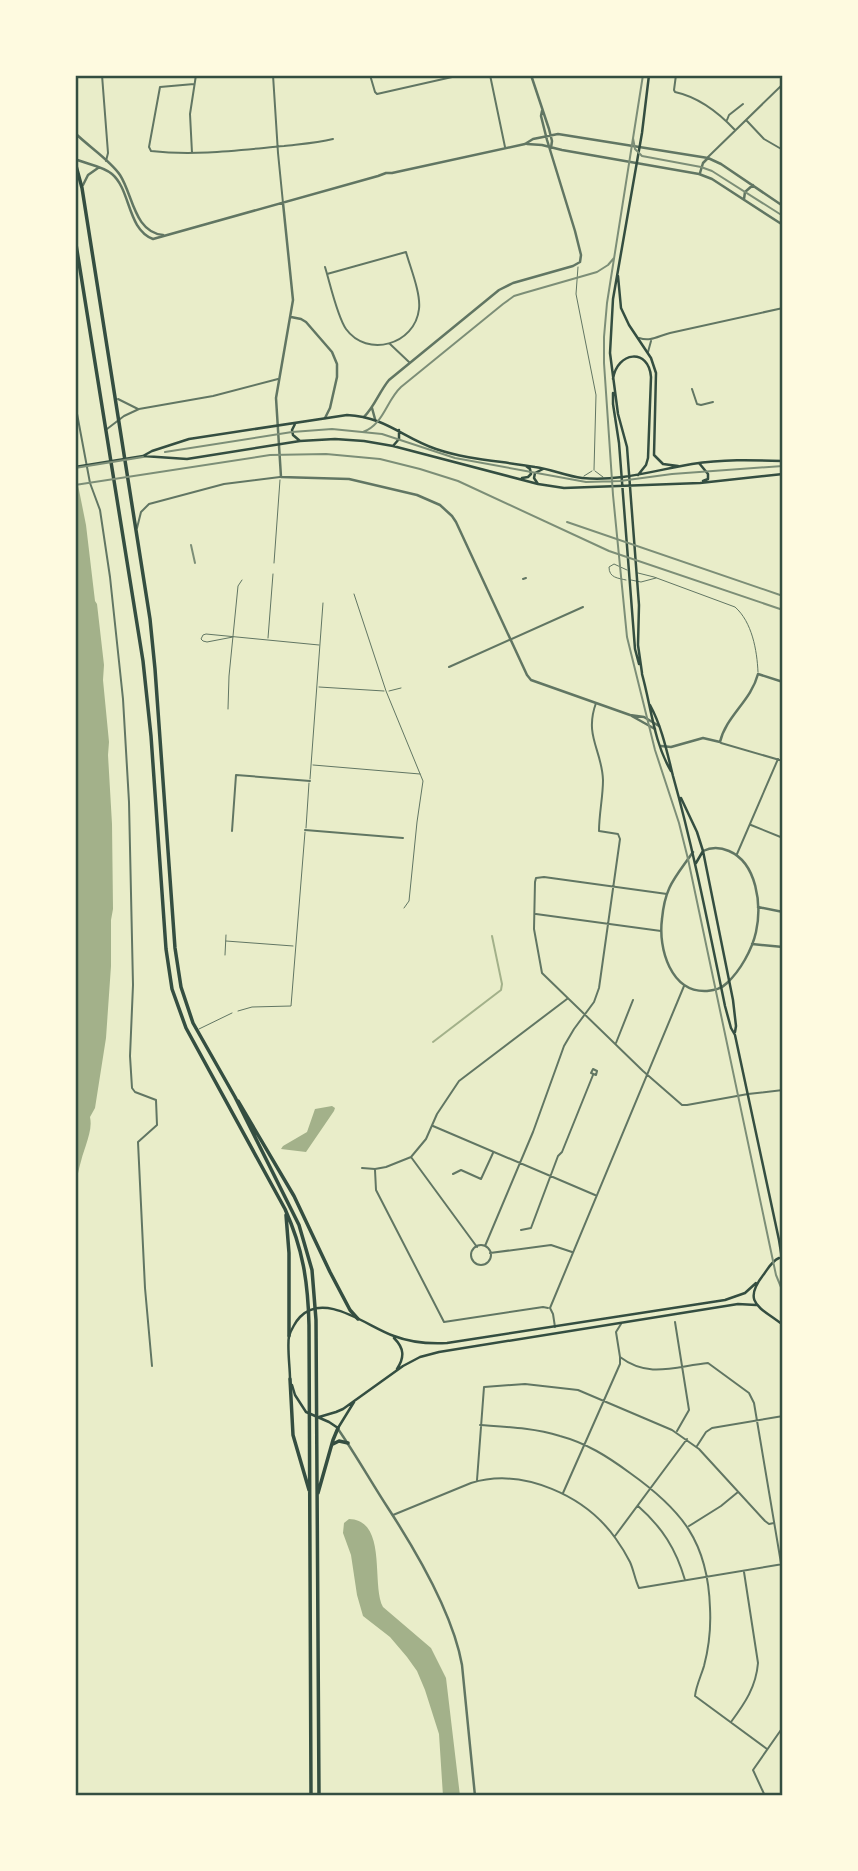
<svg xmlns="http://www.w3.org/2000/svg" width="858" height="1871" font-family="'DejaVu Sans',sans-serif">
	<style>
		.water { fill: #a3b18a }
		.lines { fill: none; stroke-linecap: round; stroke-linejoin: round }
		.stream { stroke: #a3b18a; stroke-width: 2 }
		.service { stroke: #617663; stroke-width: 1 }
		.pedestrian { stroke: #617663; stroke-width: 2 }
		.minor { stroke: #617663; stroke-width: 2 }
		.tertiary { stroke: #617663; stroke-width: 2.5 }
		.secondary { stroke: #344e41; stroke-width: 2.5 }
		.primary { stroke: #344e41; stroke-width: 3.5 }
		.tram { stroke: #7c8e77; stroke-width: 2 }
		.rail { stroke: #7c8e77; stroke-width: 2 }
		.neatline { fill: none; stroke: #344e41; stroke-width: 2.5 }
	</style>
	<rect width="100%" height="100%" fill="#e9edc9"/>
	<path class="water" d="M75,470L86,525L95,601L97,604L104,665L103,680L109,742L108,755L112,824L113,909L111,920V966L106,1038L95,1108L90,1117C92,1127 89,1135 86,1145C81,1159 77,1175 75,1190Z
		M332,1106L335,1108L334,1111L306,1152L281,1149L283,1146L307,1132L315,1109Z
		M349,1519C388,1520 371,1585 383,1607L431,1648L446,1678L460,1796H443L439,1734L425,1690L417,1671L407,1657L390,1637L363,1616L357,1595L351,1555L343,1533L344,1523Z"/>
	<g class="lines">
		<path class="stream" d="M433,1042L501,990L502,984L492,936"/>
		<path class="service" d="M578,267L576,294L596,395L594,470
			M595,471L603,477
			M584,476L592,471
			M274,563L280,480
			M638,573L654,577L735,607C752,622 757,650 758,672
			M626,580C618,578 609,578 609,567L614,564L627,570
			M631,580L641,582L656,578
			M354,594L386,691L423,781L417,822L409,901L404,908
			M233,637L207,642L203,641L201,639L203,635L206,634L319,645
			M268,638L273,574
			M319,687L384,691
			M389,691L401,688
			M228,709L229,676L238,586L242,580
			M313,765L420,774
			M310,779L323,603
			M306,828L309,783
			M226,941L293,946
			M225,955L226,935
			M238,1011L252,1007L291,1006L305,832
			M199,1029L232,1013"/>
		<path class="pedestrian" d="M102,75L108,153L106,161
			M325,267C330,283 337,316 346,329C367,358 415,345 419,309C421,293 410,267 406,252L327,274
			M390,344L409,362
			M75,403L90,483L100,510L110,577L123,699L129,802L133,985L130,1056L132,1088L135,1092L156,1100L157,1125L138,1142L145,1288L152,1366
			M305,830L403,838
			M232,831L236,775L310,781"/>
		<path class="minor" d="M273,75L278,153L283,203
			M370,75L375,92L377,94L461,75
			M490,75L505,147
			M676,75L674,90L675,92C698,97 719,113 735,130
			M194,84L160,87L149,147L151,151C196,156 240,150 284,146C301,144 317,143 333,139
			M727,120L729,115L743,104
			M747,121L764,139L783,150
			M192,153L190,114L196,75
			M708,157L783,84
			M639,338C651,342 658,336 670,333L783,308
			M648,352L651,341
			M692,389L697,404L701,405L713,402
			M118,399L138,409
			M107,429L124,416L139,409L213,396L278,379
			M137,528L141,512L149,504L224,484L280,477
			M523,579L526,578
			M449,667L583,607
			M721,743L783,761
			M751,825L783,838
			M737,854L778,759
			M667,894L544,877L536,878L535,882L534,929L542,973L643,1071L682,1105H687L748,1094L783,1090
			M536,914L661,931
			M616,1043L633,1000
			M593,1069L597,1071L596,1075L591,1073Z
			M433,1126L595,1195
			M411,1157L477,1247
			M362,1168L375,1169L386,1167L411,1157L426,1139L437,1114L459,1081L567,999
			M375,1170L376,1190L444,1322L543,1307L548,1308
			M453,1174L461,1170L481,1179L493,1153
			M521,1230L531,1228L558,1156L562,1152L593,1075
			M471 1255a10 10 0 1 1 20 0a10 10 0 1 1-20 0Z
			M485,1246L533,1132L564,1046L574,1029L594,1002L599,988L620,839L618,834L599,831C599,814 603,797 603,780C602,750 584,736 596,703
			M490,1253L551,1245L572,1252
			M675,1322L689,1410L677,1431
			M555,1327L553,1314L550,1308L684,986
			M620,1357C649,1379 676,1366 708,1363L749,1393L754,1403L783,1575
			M480,1425C507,1427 534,1428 560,1436C586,1443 607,1456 630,1473C682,1510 708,1542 710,1608C711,1627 709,1647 704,1666C701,1676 696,1686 695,1696L767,1749
			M697,1446L706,1432L712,1428L783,1416
			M477,1480L484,1387L525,1384L578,1390L672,1430L699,1449L765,1521L769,1524L774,1523
			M563,1493L620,1364V1357L616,1332L621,1324
			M638,1506C662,1527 676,1549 685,1580
			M393,1515L471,1483C523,1467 586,1496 616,1539C621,1546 626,1554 630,1562C634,1571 635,1580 639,1588L783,1564
			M689,1526L721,1506L738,1492
			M615,1536L687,1439
			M731,1722C745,1703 756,1687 758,1663L744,1572
			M765,1796L753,1770L783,1727"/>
		<path class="tertiary" d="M531,75L549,129L552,141L551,148
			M75,133C88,146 111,161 120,175C133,195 134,232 163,235
			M527,144L542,145L562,150L699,174L712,179L783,225
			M75,159C86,164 103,166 112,174C131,190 127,229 153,239L378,176L386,173H392L525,144L533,139L558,134L708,158L721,164L783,206
			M700,173L703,163L708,158
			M83,185L88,175L98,168
			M744,199L745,192L753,185
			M283,203L293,300L276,398L281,477L349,479L417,495L440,505L452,516L456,522L527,675L531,680L630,715L655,729
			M291,317L301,319L306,322L332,352L337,364V377L330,408L325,418
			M372,408L375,419
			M364,417C375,406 379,392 389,380L499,290L513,283L573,266L580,262L581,255L575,231L547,140L541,116L542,111
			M630,715L644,717L659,726
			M661,746L671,747L703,738L720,742C726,716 751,701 758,674L783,682
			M693,852C675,878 665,886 662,919C658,949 671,993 707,991C715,990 721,989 727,983C740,971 752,950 756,932C762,905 757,863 729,851C720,847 711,847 703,851
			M758,907L783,912
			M752,944L783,947
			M338,1429C356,1455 371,1482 388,1508C416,1551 453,1614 462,1665L475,1796"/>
		<path class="secondary" d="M618,276L621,308L629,325L651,358L656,373L654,455L663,464L678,466
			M613,379C617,351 649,348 651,377L648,458L646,465L638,475
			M613,393V404L619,443L635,649L639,664
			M295,424L292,430L293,435L300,441
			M393,446L399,439V430
			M143,456L152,451L189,439L347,415C386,417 403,438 436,449C468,460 502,461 535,467C551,469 566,476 582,478C619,482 656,470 692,464C723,459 752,460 783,461
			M699,463L708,474V479L703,481
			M75,467L143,456L187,459L300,441L335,439L364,441L393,446L538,484L564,488L700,483L783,474
			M522,478L528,477L531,474L530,469L526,466
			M538,484L534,478L535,473L543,469
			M642,673L638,645L639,605L627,447L618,414L610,353L613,299L642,133L649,75
			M642,674C651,706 654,743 671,771
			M650,705C662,727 667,752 673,776C694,851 709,929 725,1006L731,1028L735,1035L779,1240L783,1265
			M681,798L697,832L703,851L733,1000L736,1026L735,1032
			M696,863L703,851
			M779,1258C772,1261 769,1267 764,1274C741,1303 760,1307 783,1325
			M394,1338C404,1348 405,1357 397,1369
			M290,1379C290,1367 287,1347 289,1336C291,1330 296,1321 300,1317C325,1291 368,1327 394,1336C412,1343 428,1344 447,1343L725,1300L745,1293L756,1283
			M292,1385L295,1395L306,1412L329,1422L338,1428L354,1402
			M319,1417L336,1412L343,1409L403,1366L420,1357L439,1352L738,1304L756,1305"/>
		<path class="primary" d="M75,162L82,188L150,619L155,669L175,948L181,987L193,1023L235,1097L299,1225L312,1270L316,1320L319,1796
			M75,238L143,661L151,736L166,949L172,989L186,1028L285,1209C303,1249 308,1282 309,1325L311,1796
			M238,1101L294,1196L330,1272L350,1310L358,1319
			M286,1215L289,1253V1336
			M290,1379L293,1435L309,1490
			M333,1444L339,1441L348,1443
			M318,1493L333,1440L338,1428"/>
		<path class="tram" d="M643,75L607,303L604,337V363L613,495L627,637L655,750L679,823L688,859L776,1275L783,1292
			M633,138L635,149L642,156L701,167L712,171L783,216
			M363,432C384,424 386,401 401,387L503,304L514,296L524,293L597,272L608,265L614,258
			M165,452L292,432L332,429L382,434L455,458L586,482L620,481L672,474L783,466
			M75,468L143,457"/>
		<path class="rail" d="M75,485L270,455L326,454L380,459L420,469L458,481L609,551L783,610
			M567,522L783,596
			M191,545L195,563"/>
	</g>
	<rect width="858" height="1871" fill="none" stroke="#fefae0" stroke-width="154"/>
	<rect x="77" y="77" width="704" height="1717" class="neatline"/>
</svg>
